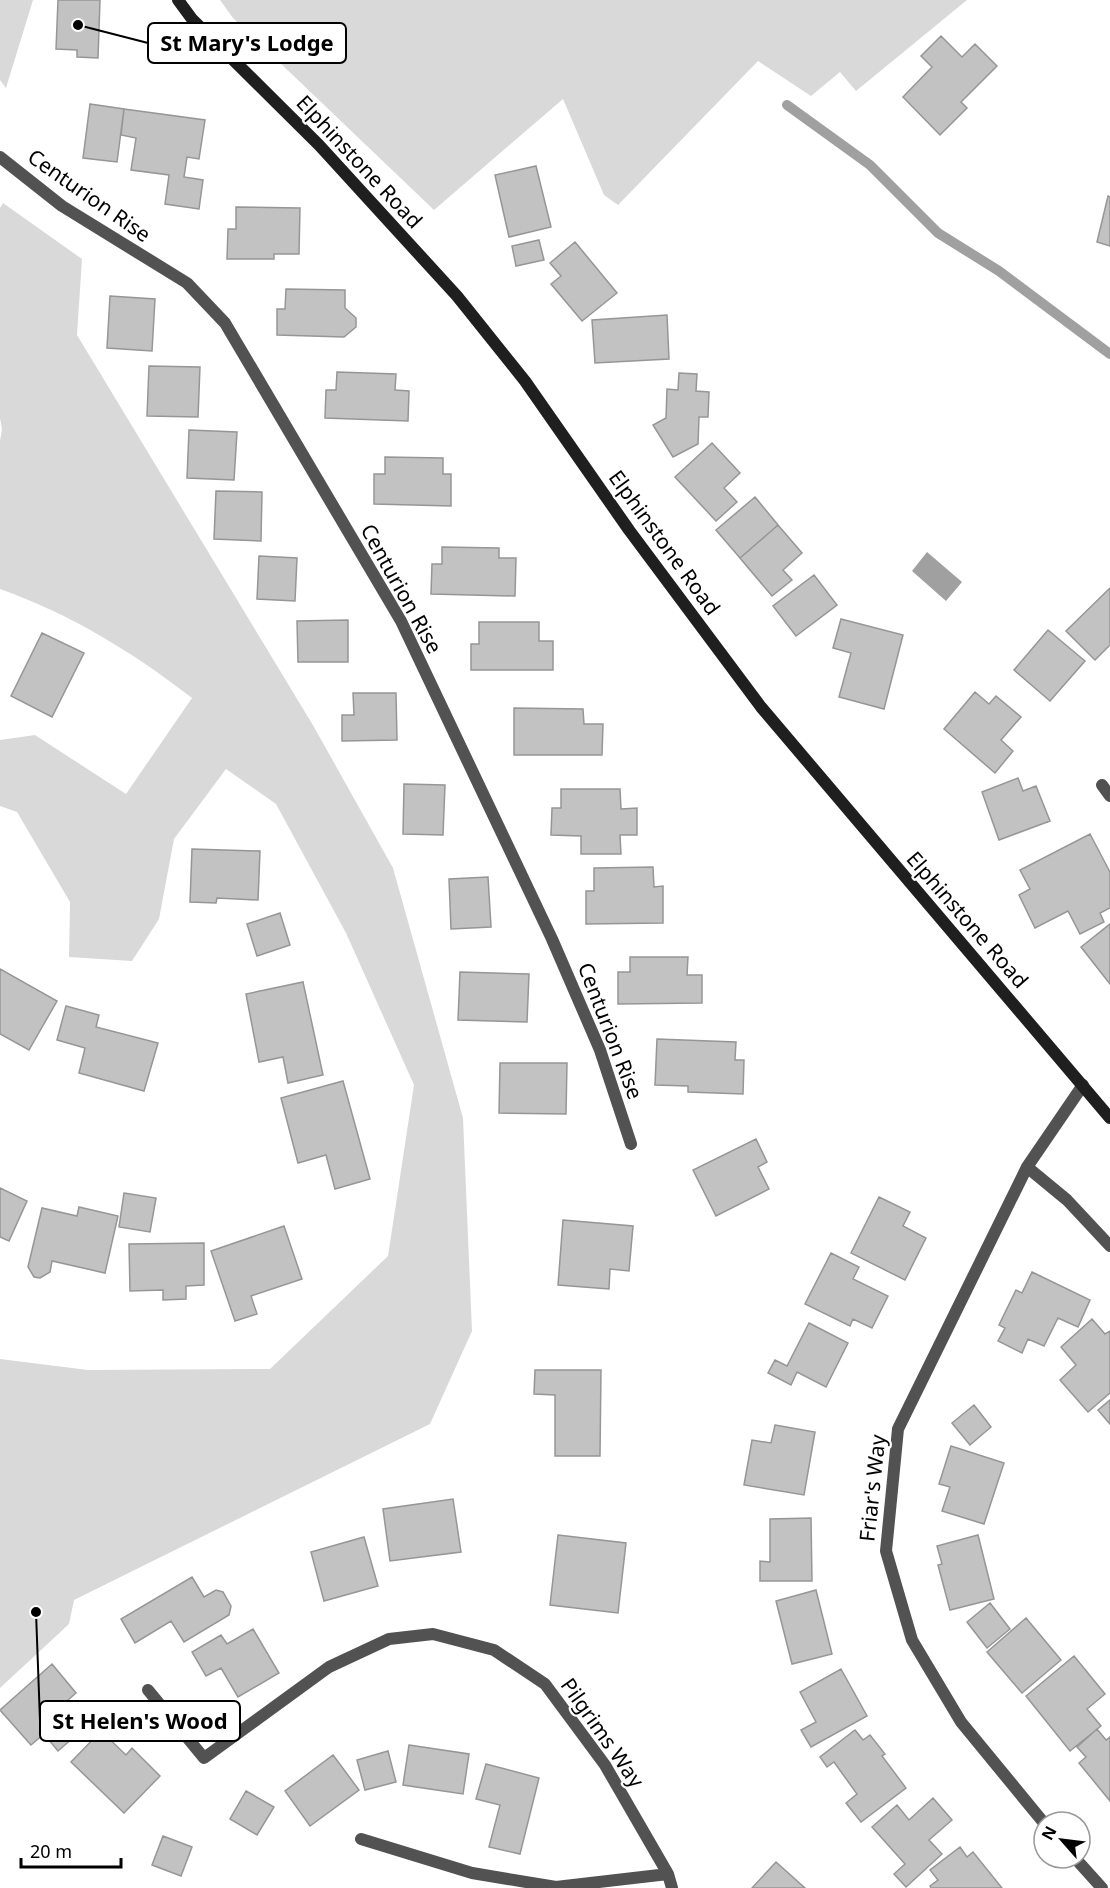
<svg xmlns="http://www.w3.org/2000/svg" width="1110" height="1888" font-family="'Noto Sans',sans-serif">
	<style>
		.green { fill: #d9d9d9 }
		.water { fill: #a0a0a0 }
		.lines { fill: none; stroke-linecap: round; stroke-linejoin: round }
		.stream { stroke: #a0a0a0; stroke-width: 10 }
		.building { fill: #c2c2c2; stroke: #969696; stroke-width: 1.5 }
		.street { stroke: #525252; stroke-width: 12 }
		.secondary { stroke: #1f1f1f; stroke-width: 12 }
		.labels { text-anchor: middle; stroke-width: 4.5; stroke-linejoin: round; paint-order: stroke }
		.street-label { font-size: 21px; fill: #000; stroke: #fff }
		.leader { fill: none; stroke: #000; stroke-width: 2 }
		.callout-dot { fill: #000; stroke: #fff; stroke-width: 2 }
		.callout { fill: #fff; stroke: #000; stroke-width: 2 }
		.callout-label { font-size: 22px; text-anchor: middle; font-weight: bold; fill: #000 }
	</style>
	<rect width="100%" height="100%" fill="#fff"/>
	<path class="green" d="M0,0H33L6,88L0,80Z
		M220,0H967L856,91L840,72L811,96L758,61L618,205L604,195L563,99L434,210L233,18Z
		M3,203L82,259L77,335L314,727L393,868L463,1118L472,1331L430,1424L74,1600L69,1624L0,1688V1359L88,1370L270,1369L388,1256L414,1085L346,933L276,804L226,769L174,839L159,919L132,961L69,957L70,902L17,812L0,806V740L35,735L126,794L192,698C133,652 70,614 0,589V441L2,429L0,418V208Z"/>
	<path class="water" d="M927,552L962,582L946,601L912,571Z"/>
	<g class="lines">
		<path class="stream" d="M787,105L870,165L938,233L999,271L1110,354"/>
	</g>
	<path class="building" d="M58,0H100L98,58L77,57V50L56,49Z
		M941,36L962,57L975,44L997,66L961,102L967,108L940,135L903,97L932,67L921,56Z
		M90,104L124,109L117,162L83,158Z
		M124,109L205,120L199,159L187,157L184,177L203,180L199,209L165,204L169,175L131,170L136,138L121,135Z
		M536,166L551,227L509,237L495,175Z
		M1108,196L1110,197V246L1097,242Z
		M236,207L300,208L299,254H274V259H227L228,229H236Z
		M539,240L544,260L516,266L512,246Z
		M575,242L617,293L582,321L551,284L561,276L550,263Z
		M286,289L345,290V308L356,318V327L344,337L277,335V309H285Z
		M110,296L155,299L152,351L107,348Z
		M667,315L669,359L595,363L592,320Z
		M149,366L200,367L198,417L147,416Z
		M337,372L396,374L395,390L409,391L408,421L325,418L326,390H336Z
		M679,373L697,374L696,391L709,392L708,417H699L698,444L673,457L653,425L666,418L667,389L678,390Z
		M189,430L237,432L234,480L187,478Z
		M712,443L740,473L724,488L737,502L716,521L675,477Z
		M385,457L443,458V474H451V506L374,504V474H385Z
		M216,491L262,492L261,541L214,539Z
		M755,497L778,525L740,558L716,530Z
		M778,525L802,553L783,570L792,580L772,596L740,558Z
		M442,547L499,548V558H516L515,596L431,594L432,564H442Z
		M259,556L297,558L295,601L257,599Z
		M814,575L837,605L796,636L773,606Z
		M1110,588V645L1095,660L1066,631Z
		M841,619L903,635L884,709L839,697L851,653L833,648Z
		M348,620V662H298L297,621Z
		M479,622H539V641H553V670H471V644H479Z
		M1048,630L1085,661L1050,701L1014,670Z
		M42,633L84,653L52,717L11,696Z
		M975,692L989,704L996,696L1021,717L1001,740L1013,751L995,773L944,729Z
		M353,693H396L397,740L342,741V715H354Z
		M514,708L583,709L584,724H603L602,755H514Z
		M1018,778L1023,791L1036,786L1050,821L999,840L982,792Z
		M404,784L445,785L443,835L403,834Z
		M561,789H620L621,809L637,808V835H620L621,854H581V836L551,835L552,808H561Z
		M1090,834L1110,872V908L1100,913L1104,922L1080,934L1068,911L1035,928L1019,895L1030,889L1020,870Z
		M192,849L260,851L258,900L217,898L216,903L190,902Z
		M653,867L654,887L663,886V923L586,924V891H594V868Z
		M488,877L491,927L451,929L449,879Z
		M280,913L290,945L257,956L247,924Z
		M1110,924V984L1081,947Z
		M630,957H688L687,975H702V1003L618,1004V972H630Z
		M0,969L57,1001L29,1050L0,1034Z
		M460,972L529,974L527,1022L458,1020Z
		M303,982L323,1075L288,1083L283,1057L259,1062L246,994Z
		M66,1006L99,1015L96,1027L158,1043L144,1091L79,1073L85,1048L57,1040Z
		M657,1039L736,1042L735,1060H744L743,1094L688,1092V1086L655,1085Z
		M500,1063H567L566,1114L499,1113Z
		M343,1081L370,1179L335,1189L326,1155L298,1163L281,1098Z
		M756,1139L767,1162L758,1167L769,1189L716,1216L693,1170Z
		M0,1188L27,1201L9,1241L0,1237Z
		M124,1193L156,1198L150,1232L119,1227Z
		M879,1197L910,1212L903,1226L926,1238L905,1280L851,1253Z
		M79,1207L118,1216L105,1273L52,1261L50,1272L40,1278L34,1277L28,1267L42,1208L77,1216Z
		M563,1220L633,1226L629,1271L610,1269L609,1289L558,1285Z
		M284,1226L302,1279L251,1296L257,1314L235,1321L211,1251Z
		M204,1243V1285L186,1286V1299L163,1300V1290L130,1291L129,1244Z
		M831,1253L859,1267L853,1279L888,1296L872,1328L853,1319L850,1326L805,1304Z
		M1032,1272L1090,1300L1078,1327L1058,1318L1044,1346L1028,1339L1022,1353L998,1341L1005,1328L999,1325L1016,1290L1022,1293Z
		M1092,1319L1105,1334L1110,1331V1393L1088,1412L1060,1380L1076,1365L1061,1347Z
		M809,1323L848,1343L826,1387L797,1372L791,1385L768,1373L775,1360L787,1366Z
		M535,1370H601L600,1456H555V1395L534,1394Z
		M1110,1400V1424L1098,1410Z
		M974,1405L991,1427L970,1445L952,1423Z
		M775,1425L815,1432L804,1495L744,1485L752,1440L771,1443Z
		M951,1446L1004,1463L984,1524L942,1511L950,1487L939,1484Z
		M453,1499L461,1552L390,1561L383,1509Z
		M811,1518L812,1581H760V1561L770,1562V1519Z
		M558,1535L626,1543L618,1613L550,1605Z
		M978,1535L994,1599L950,1610L938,1565L942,1564L937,1546Z
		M364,1537L378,1586L324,1601L311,1552Z
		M192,1577L204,1597L216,1590L223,1592L231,1606L229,1615L184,1642L171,1621L135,1643L121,1619Z
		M816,1590L832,1654L792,1664L776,1601Z
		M990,1603L1010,1629L987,1648L967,1622Z
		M1026,1618L1061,1660L1022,1693L987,1652Z
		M253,1629L279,1673L238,1697L221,1668L206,1676L192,1652L221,1635L227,1644Z
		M1074,1656L1105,1694L1087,1709L1101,1726L1070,1751L1026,1696Z
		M52,1664L76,1693L68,1700L89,1724L58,1751L44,1734L31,1745L0,1710Z
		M841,1669L867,1716L811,1747L801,1730L816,1722L800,1692Z
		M1097,1729L1106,1740L1110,1737V1801L1079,1763L1086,1757L1077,1747Z
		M855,1730L863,1740L870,1735L885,1754L882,1756L906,1788L861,1822L846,1803L857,1794L834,1762L827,1767L820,1757Z
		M101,1731L126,1755L132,1748L160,1776L124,1813L71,1762Z
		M409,1745L469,1754L463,1794L403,1785Z
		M388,1751L396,1782L365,1790L357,1760Z
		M333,1755L359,1790L310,1826L285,1791Z
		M486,1764L539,1778L520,1854L489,1847L500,1805L476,1799Z
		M246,1791L274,1807L257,1835L230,1819Z
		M933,1798L952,1820L929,1840L942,1854L906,1887L894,1874L905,1864L872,1827L897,1805L909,1820Z
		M163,1836L192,1847L181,1876L152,1865Z
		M960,1847L967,1857L973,1852L1002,1888H931L930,1886L938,1880L930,1870Z
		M776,1862L805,1888H752Z"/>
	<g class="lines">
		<path class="street" d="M0,157L62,206L187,283L225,323L401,621L552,939L600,1050L631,1144
			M1102,785L1110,796
			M1027,1167L1067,1200L1110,1246
			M148,1690L204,1758L329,1667L389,1639L433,1634L494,1650L545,1684L605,1765L668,1874L672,1888
			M1044,1823L961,1722L912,1640L886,1551L898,1429L1027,1167L1083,1085
			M361,1839L472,1873L556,1887L668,1874
			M1075,1858L1102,1888"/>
		<path class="secondary" d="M178,0L192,19L319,145L457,296L525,381L629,530L761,707L1110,1118"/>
	</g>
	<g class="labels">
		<g class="street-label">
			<text transform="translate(359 162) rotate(47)" y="7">Elphinstone Road</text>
			<text transform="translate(89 196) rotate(35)" y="7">Centurion Rise</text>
			<text transform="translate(664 543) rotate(54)" y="7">Elphinstone Road</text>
			<text transform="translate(401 589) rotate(61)" y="7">Centurion Rise</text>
			<text transform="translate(967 920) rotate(49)" y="7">Elphinstone Road</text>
			<text transform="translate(610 1031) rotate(69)" y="7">Centurion Rise</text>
			<text transform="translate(873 1488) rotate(-84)" y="7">Friar's Way</text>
			<text transform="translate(602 1733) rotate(55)" y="7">Pilgrims Way</text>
		</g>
	</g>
	<path class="leader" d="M78 25L148 43M36 1612L40 1721"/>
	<g class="callout-dot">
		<circle cx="78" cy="25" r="6"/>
		<circle cx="36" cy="1612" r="6"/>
	</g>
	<g class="callout">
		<rect x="148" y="23" width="198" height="40" rx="6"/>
		<rect x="40" y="1701" width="200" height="40" rx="6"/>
	</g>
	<g class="callout-label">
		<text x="247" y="51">St Mary's Lodge</text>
		<text x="140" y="1729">St Helen's Wood</text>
	</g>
	<g transform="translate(1062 1840) rotate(298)"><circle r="28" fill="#ffffff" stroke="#999999" stroke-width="1.5"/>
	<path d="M0-4.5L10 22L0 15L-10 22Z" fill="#000000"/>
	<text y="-9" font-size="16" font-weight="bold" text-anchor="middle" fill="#000000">N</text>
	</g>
	<path d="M21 1858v9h100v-9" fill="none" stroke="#000000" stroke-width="3"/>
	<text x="30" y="1858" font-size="18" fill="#000000" stroke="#ffffff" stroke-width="4.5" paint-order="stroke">20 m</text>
</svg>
